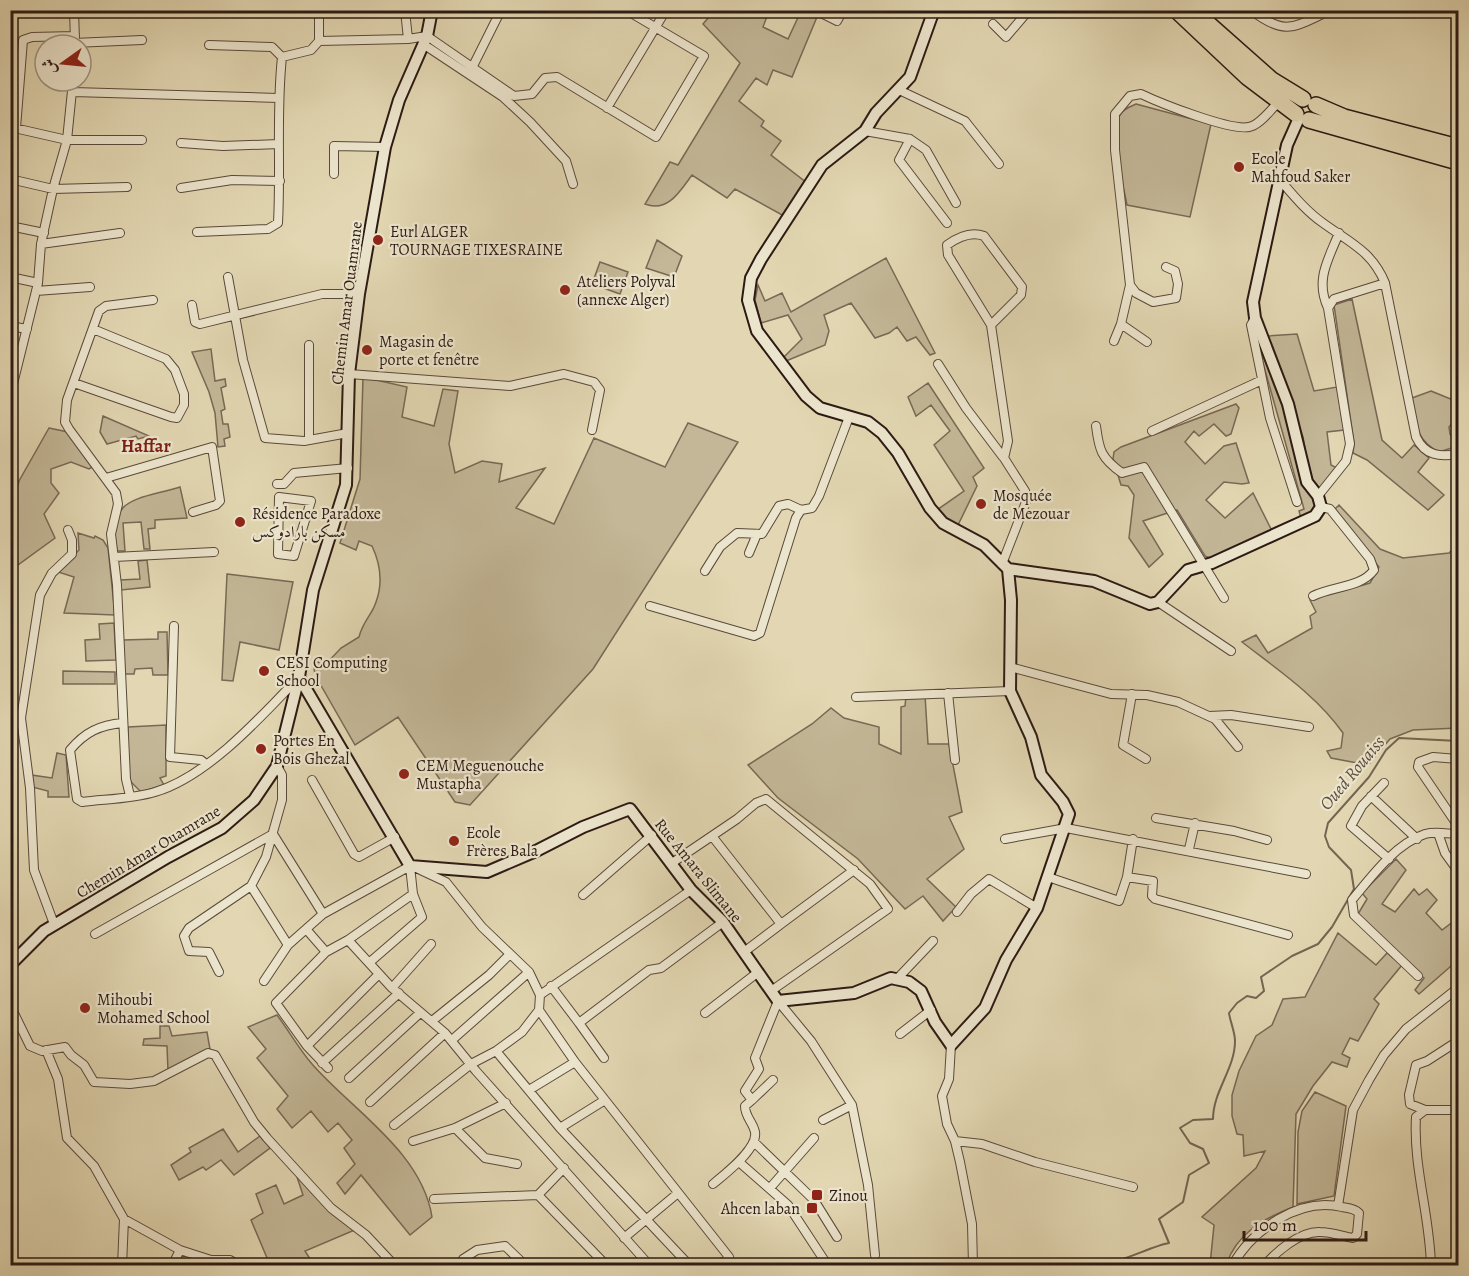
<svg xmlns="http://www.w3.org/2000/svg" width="1469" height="1276" font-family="Alegreya,Amiri,serif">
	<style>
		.green { fill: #c3b797; stroke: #786855; stroke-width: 1.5 }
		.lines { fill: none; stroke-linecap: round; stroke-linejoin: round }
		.stream { stroke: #746552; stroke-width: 2 }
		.street-casing { stroke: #5a493b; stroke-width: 10 }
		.secondary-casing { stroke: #2c1a13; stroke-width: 14 }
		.highway-casing { stroke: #2c1a13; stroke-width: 18 }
		.street { stroke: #ece5cd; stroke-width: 8 }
		.secondary { stroke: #ece5cd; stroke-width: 10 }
		.highway { stroke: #e2d7b2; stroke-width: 15 }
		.poi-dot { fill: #8f2418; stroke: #ece5cd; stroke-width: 2 }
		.labels { text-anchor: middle; stroke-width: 4.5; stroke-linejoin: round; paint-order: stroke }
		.poi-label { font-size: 16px; fill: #2c1a13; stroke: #ece5cd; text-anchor: start }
		.street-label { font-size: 16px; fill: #2c1a13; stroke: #ece5cd }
		.neighbourhood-label { font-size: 18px; font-weight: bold; fill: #7a1f14; stroke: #ece5cd }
		.water-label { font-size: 18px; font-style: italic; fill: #5c4c3d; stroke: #ece5cd }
	</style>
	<rect width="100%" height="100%" fill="#e2d7b2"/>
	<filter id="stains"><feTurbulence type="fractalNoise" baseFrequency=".00333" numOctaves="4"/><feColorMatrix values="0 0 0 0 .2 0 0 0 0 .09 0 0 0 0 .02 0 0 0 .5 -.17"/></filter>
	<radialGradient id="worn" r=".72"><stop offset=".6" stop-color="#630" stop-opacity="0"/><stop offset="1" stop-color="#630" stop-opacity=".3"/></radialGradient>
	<path class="green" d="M714,11H769L763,27L788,39L801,11L817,17L792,77L773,70L767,85L756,78L739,101L764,121L761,126L781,141L771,155L807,183L784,216L735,189L727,198L692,175C680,191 668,213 645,204L670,162L678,165L740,63L703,24Z
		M1136,104L1211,124L1190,217L1127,205C1122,179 1112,145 1118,119C1121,110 1129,107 1136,104Z
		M657,240L682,256L674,277L646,268Z
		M886,258L935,353L930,355L916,337L907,341L897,327L889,333L875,338L851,303L824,315L829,331L825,345L786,361L784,357L802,339L788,315L761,323L755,300L758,285L765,301L782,293L791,312Z
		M600,262L628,272L620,294L592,284Z
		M1352,299L1382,440L1402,458L1414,445L1429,458L1418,472L1444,495L1428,510L1367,460L1353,453L1354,443L1334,305Z
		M1297,334L1314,391L1337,387L1344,430L1327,432L1331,465L1337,468L1318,491L1310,479L1303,437L1268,336Z
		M1259,337L1284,403L1315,503L1316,509L1301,519L1299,511L1304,509L1256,338Z
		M211,349L215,381L225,379L226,386L221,388L225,409L221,411L223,424H228L230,437L224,439L225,446L218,447L215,413L209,392L192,352Z
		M363,377L407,387L402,417L434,426L443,389L458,391L449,444L455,473L482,461L502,464L499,482L545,468L516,508L554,524L594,438L665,467L688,423L738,442L593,669L470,805L455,802L398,717L355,745L315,675L313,661L326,664L341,648L359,637C363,621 372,615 376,602C383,583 380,563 372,546L359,541L356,550L340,543L360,479Z
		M928,383L984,468L973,477L977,486L958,525L946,520L937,510L964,491L934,445L950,431L931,405L916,416L908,397Z
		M1431,391L1458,402V423L1454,421L1449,427L1450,434L1458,446L1439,452C1414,439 1417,423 1412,398Z
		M1236,404L1239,408L1231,434L1226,436L1214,424L1199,436L1194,431L1185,442L1205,464L1224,446L1236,443L1249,483L1242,484L1224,482L1206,500L1225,518L1253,493L1272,531L1214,560L1205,556L1177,510L1143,521L1163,554L1149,567L1129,538L1134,495L1128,486L1121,485L1113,459L1114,452L1121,447Z
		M103,416L149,436L138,439L136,436L107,444L100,432Z
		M49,428L68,432L94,466L89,469L71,462L51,469V483L59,493L44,514L55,538L11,570V514L19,481Z
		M180,487L187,518L155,520V528L148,529L150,549H144L141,522L123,523L125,551H117C106,496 138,500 180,487Z
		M1339,505L1380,549L1403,558L1449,553L1458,544V728L1413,730L1390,739L1368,765L1331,758L1327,751L1341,748L1343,733C1317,696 1278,670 1242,642L1256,635L1268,653L1312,628L1310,616L1316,612L1310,600L1370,583L1379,567L1333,511Z
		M78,533L94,538L95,536L103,540L108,548L115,615L64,613L74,577L58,572L79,550Z
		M147,560L150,587L121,590L120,580L140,579L138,561Z
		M227,574L293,582L279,650L240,642L233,681L222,680Z
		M114,623L116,660L86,661L85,640L100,639L99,624Z
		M158,632H167L168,675H153L152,668L135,669L134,674H124L123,640L158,639Z
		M63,671L115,672V684H63Z
		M925,695L928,744H949L962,812L949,817L964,849L927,879L956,907L943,921L923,896L905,909L858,859L778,798L748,765L812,724L831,708L844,718L879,727V744L901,754V707L905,706L906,696Z
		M166,725V776L160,778L164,785L141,792L128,779V727Z
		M57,753L66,755L69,797H48V791L32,787L31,775L52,778Z
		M1396,859L1406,870L1382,904L1395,912L1414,889L1419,895L1427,889L1437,900L1426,913L1442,930L1458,918V960L1419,994L1415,990L1424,978L1358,914L1367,899L1362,893Z
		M1338,933L1376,965L1387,953L1402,965L1374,999L1379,1004L1358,1041L1350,1038L1342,1054L1350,1058L1347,1067L1332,1062L1313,1086L1296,1114L1293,1207C1263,1219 1237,1233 1226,1265H1210L1214,1225L1202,1217L1256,1168L1265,1151L1244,1156L1243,1135L1237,1134L1232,1116V1095L1239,1071L1256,1036L1272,1025L1283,999L1305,997Z
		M277,1015C289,1031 299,1049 312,1064C352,1110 422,1152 432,1217L410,1235L361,1175L345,1194L337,1183L355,1164L344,1148L352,1140L338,1123L328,1132L311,1111L292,1128L277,1109L288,1096L257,1058L266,1049L248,1027Z
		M160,1026H169L172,1036L207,1032L210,1049L168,1071L167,1046L143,1045L144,1039L160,1038Z
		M1315,1092L1346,1106L1334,1196L1297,1204L1298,1132L1302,1111Z
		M223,1129L238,1152L260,1136L270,1148L234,1175L221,1160L206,1170L203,1167L179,1180L171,1165L191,1152L189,1148Z
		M300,1176L357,1229L305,1251L314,1265H270L251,1220L263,1213L256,1194L276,1185L284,1204L303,1195L297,1177Z"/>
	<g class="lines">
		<path class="stream" d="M1097,1266L1103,1262C1117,1265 1151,1246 1169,1243L1159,1219L1183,1202L1189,1175L1209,1163L1203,1149L1190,1143L1180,1128L1193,1120L1213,1119C1213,1091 1235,1069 1235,1041C1235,1032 1230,1021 1229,1013L1237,1003L1247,996L1256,998L1264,991L1261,977L1292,956L1318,944L1332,927L1354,889L1351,870L1329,847L1325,836L1328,823L1369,777L1386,750L1399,738L1458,741"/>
		<defs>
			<path id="street" d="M74,10L75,41
				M110,10H166
				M217,10H268
				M319,10V41L408,39L427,36L514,96L532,94L545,78L557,77L656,137L704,56L626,10
				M405,10L408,39
				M815,10L837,21L843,10
				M1251,10C1286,37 1294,27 1331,10
				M1303,10L1314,18
				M993,24L1006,37L1029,10
				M74,43L142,40
				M423,44L503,97L530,122L566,161L573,184
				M209,45L272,47L282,57L311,50L319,41
				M472,68L501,10
				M899,90L965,121L999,164
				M73,92L278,98
				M607,108L666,10
				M10,127L67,140H142
				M16,128L23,40L32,37L75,36
				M865,131L910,139L926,150L956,203
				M910,139L899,160L947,223
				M181,143L223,146L279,144
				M334,174V146L385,147
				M10,179L53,189L127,187
				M1280,180C1293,195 1306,211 1323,223C1349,242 1372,251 1385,283L1416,437C1425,456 1440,457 1458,454
				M181,188L232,180L280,181
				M10,226L44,233
				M197,232L268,229L278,223C281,167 276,112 282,57
				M41,244L120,233
				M1166,267L1175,271L1178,284L1176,298L1153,302L1136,293L1130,285L1115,150V114L1130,96L1141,94C1160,103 1230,131 1249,127C1260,125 1270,110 1278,103
				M10,277L38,283
				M228,277L243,360L265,438L304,441L348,433
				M1130,285L1121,324L1147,342
				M36,291L90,287
				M192,305L195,322L200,324L322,294H359
				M1328,308L1334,299L1385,283
				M1255,318L1251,325L1270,418L1297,502
				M991,325L1021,295L1022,287L984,236C971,231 958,237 947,245L948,255L991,325L1008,441L1004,458L1025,491L1026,502L1002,564
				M10,326L27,329
				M1114,341L1121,324
				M938,364L966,408L1003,457
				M349,374L510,386L564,374L594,382L600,390L592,430
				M74,383L171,417L177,418L184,405V394L175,370L166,359L93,329
				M10,396L38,283L41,244L53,189L67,140L73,81
				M1096,426C1099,450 1101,458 1122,473L1144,467L1224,598
				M1152,431L1262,380
				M309,439V345
				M106,478L212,447L220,501L216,505L193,512
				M277,484H284L294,473L348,468
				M1318,496L1346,461L1350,444L1328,308C1315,280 1328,260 1339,233
				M279,497L311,501L294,556L278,554Z
				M749,553L757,534
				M114,557L214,552
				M705,571L720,547L737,533L762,534L779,506L788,504L801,510
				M1313,596C1332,586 1361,588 1374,570L1370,559L1330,509L1321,507
				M1158,602L1231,651
				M650,606L754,636L760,633L796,518L801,510L812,508L819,496L849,417
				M174,626L170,757L201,760L206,764
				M1010,667L1111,694L1147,695L1178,702L1215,719L1238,747
				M948,693L955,760
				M1132,694L1123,745L1146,759
				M856,697L1010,691
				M1209,716L1231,715L1309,727
				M123,723C100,725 85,732 70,750L77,799L82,802C106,799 132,799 155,792C207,777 261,717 298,678
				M1458,759L1433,757L1419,762L1418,767L1458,826
				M312,780L354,854L359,857L395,837
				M1384,783L1362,806L1351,826L1389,859
				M130,796L126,779L117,585L111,534L118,504L116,493L69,429L65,422L67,400L99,311L106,306L153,300
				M1371,796L1417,839
				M1156,818L1234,831L1267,840
				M1438,833L1445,853L1458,871
				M712,836L781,924L744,952
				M1005,839L1066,828L1306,874
				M1133,839L1127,877L1153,881L1152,896L1155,899L1288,935
				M1189,849L1195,823
				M672,863L737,819L756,803L766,799L870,884L888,909L771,991
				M416,868L446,882L482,927L529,972L540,995L539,1010L575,1062L729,1257L719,1266
				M1048,877L1119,901L1127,877
				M251,886L288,945
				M583,895L652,835
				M957,912L971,894L989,879L1037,908
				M54,924L34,870L30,788L21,718L40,595L52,573L72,554V540L68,530
				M781,924L854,870
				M306,929L326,952
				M95,934L273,834L323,914
				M348,940L392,988L445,1033L476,1071L650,1266
				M370,962L422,917L413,894L410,866
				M219,972L209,952L189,951L184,936L189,928L251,886L266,857L282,800V775L277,766
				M1418,976L1354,915L1352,900C1371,877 1395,844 1425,834C1436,831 1448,834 1458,834
				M896,980L933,941
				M264,981L288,945L323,914L410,866
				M551,986L579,1023L649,970L661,968L723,922
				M392,988L431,944
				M540,995L691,890
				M10,1005L30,1046L42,1051L65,1047L71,1055L84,1065L94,1082L130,1084L154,1081L208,1053L215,1055L254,1122L267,1138L331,1208L366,1235L395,1266
				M705,1013L757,973
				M432,1021L489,975L510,954
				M579,1023L604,1058
				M900,1034L931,1010
				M452,1040L529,972
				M951,1045L949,1079L942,1096L947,1124L955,1141L960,1162L972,1224L973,1266
				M307,1046L379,974
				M46,1050L58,1079L67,1138L94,1166L124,1219L122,1266
				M496,1051L560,1128L690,1266
				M322,1063L399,993
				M328,1068L307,1046L276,1003L326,952L348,940L413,894
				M349,1078L420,1013
				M529,1090L575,1062
				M752,1100L773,1080
				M370,1102L445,1033
				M1425,1110L1410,1104L1409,1095L1416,1065L1427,1061L1458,1041
				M823,1120L852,1105
				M394,1125L471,1064L496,1051L522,1032L539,1010
				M455,1128L485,1158L517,1164
				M560,1128L605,1100
				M413,1141L455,1128L506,1103
				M955,1141L982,1144L1035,1162L1133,1187
				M754,1142L814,1200L837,1237
				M739,1162L788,1205L828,1266
				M713,1184C725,1174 758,1149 755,1132C753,1122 745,1117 745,1106L752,1100L745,1091L759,1069L755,1058L778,1001L811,1041L852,1105L868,1185L875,1255
				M770,1188L814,1138
				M538,1195L564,1168
				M434,1199L538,1195L607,1266
				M1338,1206L1353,1110L1369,1080L1384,1055L1406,1029L1458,988
				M124,1219L180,1250L211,1260H230L239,1266
				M624,1238L678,1193
				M172,1266L180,1250
				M469,1266L463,1259L477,1250L505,1246L526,1266
				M1232,1266C1252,1230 1299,1197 1342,1207C1348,1208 1354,1208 1359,1213L1357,1234L1353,1238C1342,1236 1331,1232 1320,1232C1300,1231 1276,1252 1264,1266
				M1431,1266C1430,1216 1413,1167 1416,1117L1425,1110H1458"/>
			<path id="secondary" d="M1008,569L1094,581L1150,604L1158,602L1188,570L1212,563L1315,516L1321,507L1318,496L1307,482L1288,404L1255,318L1253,302L1287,145L1299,118
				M299,677L410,866L487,872L536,851L583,827L630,809L691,890L723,922L778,1001L854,993L891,978L909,982L921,991L935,1022L951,1045L985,1008L1006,960L1037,908L1069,814L1063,802L1041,775L1031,737L1010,691L1011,600L1008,569L984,545L943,523L930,508L898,453L882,433L868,422L820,408L806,396L757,331L748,300L751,278L761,259L822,165L865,131L876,113L910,77L934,10
				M10,965L44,931L168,857L222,828L254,800L277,766L299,677L313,590L346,485L349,374L359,294L385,147L399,100L427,36L432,10"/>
			<path id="highway" d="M1176,10L1247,77L1296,114
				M1193,10L1272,80L1303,99
				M1316,105L1344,117L1458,147
				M1309,120L1458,162"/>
		</defs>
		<use href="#street" class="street-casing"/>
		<use href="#secondary" class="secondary-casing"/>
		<use href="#highway" class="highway-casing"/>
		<use href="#street" class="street"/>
		<use href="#secondary" class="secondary"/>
		<use href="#highway" class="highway"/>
	</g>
	<g class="poi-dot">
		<circle cx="1239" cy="167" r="6"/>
		<circle cx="378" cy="240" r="6"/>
		<circle cx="565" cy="290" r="6"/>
		<circle cx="367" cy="350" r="6"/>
		<circle cx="981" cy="504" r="6"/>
		<circle cx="240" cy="522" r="6"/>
		<circle cx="264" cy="671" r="6"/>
		<circle cx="261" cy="749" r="6"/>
		<circle cx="404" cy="774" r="6"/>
		<circle cx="454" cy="841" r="6"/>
		<circle cx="85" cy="1008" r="6"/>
		<rect x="811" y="1189" width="12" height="12" rx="3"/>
		<rect x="806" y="1202" width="12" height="12" rx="3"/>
	</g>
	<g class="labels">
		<g class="poi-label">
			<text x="1251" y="164">Ecole<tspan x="1251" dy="18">Mahfoud Saker</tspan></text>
			<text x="390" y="237">Eurl ALGER<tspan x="390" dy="18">TOURNAGE TIXESRAINE</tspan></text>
			<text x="577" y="287">Ateliers Polyval<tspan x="577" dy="18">(annexe Alger)</tspan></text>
			<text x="379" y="347">Magasin de<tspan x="379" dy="18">porte et fenêtre</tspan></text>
			<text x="993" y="501">Mosquée<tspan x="993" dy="18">de Mezouar</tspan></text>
			<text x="252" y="519">Résidence Paradoxe<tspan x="252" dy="18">مسكن بارادوكس</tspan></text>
			<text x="276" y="668">CESI Computing<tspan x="276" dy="18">School</tspan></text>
			<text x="273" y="746">Portes En<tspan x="273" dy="18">Bois Ghezal</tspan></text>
			<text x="416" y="771">CEM Meguenouche<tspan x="416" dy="18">Mustapha</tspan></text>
			<text x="466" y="838">Ecole<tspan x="466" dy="18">Frères Bala</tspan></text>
			<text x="97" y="1005">Mihoubi<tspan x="97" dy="18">Mohamed School</tspan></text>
			<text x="829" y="1201">Zinou</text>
			<text x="800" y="1214" text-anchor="end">Ahcen laban</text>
		</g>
		<g class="street-label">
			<text transform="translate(346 303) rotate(-83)" y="6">Chemin Amar Ouamrane</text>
			<text transform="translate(148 851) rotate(-31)" y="6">Chemin Amar Ouamrane</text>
			<text transform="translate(699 870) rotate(51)" y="6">Rue Amara Slimane</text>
		</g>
		<g class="neighbourhood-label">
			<text x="146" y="452">Haffar</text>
		</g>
		<g class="water-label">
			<text transform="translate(1352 773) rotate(-50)" y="6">Oued Rouaiss</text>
		</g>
	</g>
	<rect width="1469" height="1276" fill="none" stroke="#e2d7b2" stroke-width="36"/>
	<rect x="12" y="12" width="1445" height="1252" fill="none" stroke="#2c1a13" stroke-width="3"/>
	<rect x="18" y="18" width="1433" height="1240" fill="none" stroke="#2c1a13" stroke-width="1.5"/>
	<g transform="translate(63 63) rotate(255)"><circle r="28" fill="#ece5cd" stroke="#9f9483" stroke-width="1.5"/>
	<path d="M0-4.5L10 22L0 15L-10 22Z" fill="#8f2418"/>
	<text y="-9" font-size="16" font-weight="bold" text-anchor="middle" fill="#2c1a13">ش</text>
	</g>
	<path d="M1244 1231v9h122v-9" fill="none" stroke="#2c1a13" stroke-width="3"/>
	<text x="1253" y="1231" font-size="18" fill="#2c1a13" stroke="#ece5cd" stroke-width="4.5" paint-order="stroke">100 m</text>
	<rect width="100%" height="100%" filter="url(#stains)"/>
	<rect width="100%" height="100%" fill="url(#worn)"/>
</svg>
